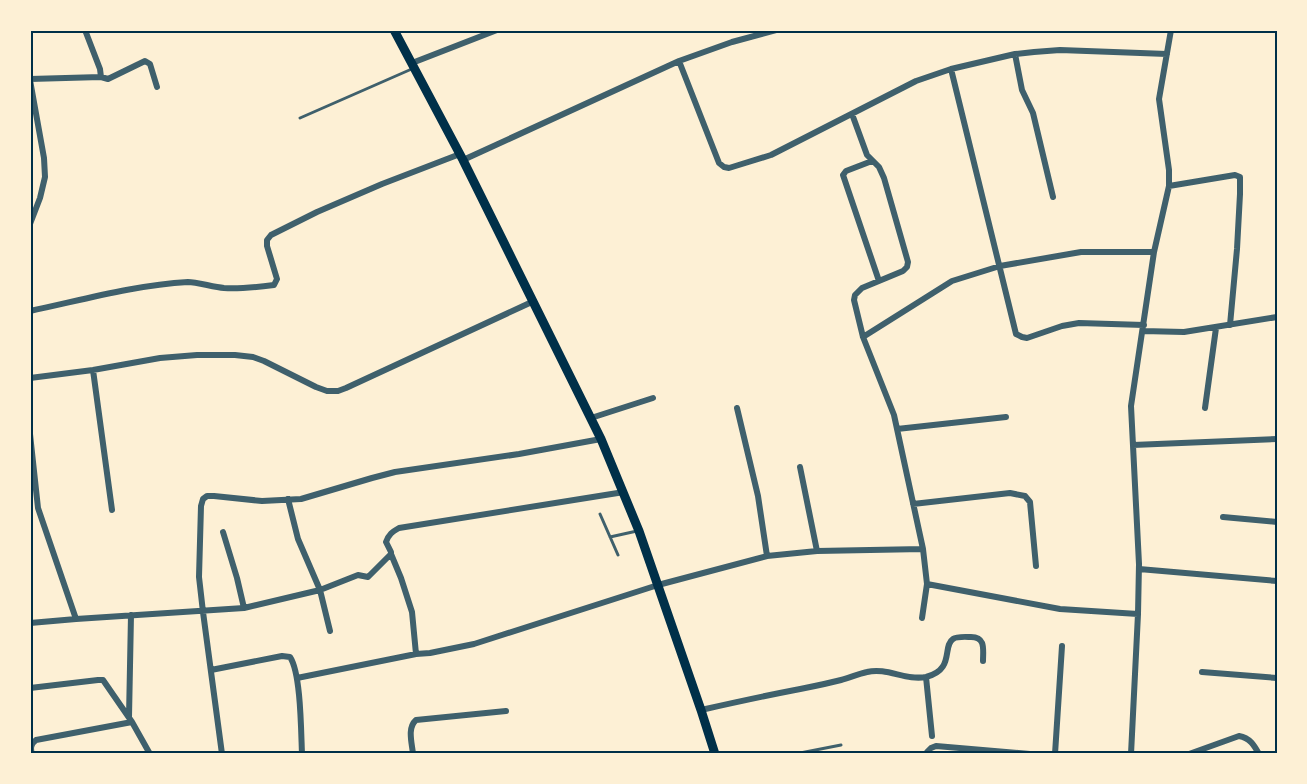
<svg xmlns="http://www.w3.org/2000/svg" width="1307" height="784" font-family="'DejaVu Sans',sans-serif">
	<style>
		.lines { fill: none; stroke-linecap: round; stroke-linejoin: round }
		.service { stroke: #3f606c; stroke-width: 3 }
		.minor { stroke: #3f606c; stroke-width: 6 }
		.trunk { stroke: #003049; stroke-width: 9 }
		.neatline { fill: none; stroke: #003049; stroke-width: 2 }
	</style>
	<rect width="100%" height="100%" fill="#fdf0d5"/>
	<g class="lines">
		<path class="service" d="M300,118L414,68
			M600,514L618,555
			M610,537L637,531
			M795,754L841,745"/>
		<path class="minor" d="M1015,54L1022,90L1033,113L1053,197
			M679,61L719,163L724,167L729,168L771,155L916,81L951,69L1015,54L1034,52L1060,50L1167,54
			M412,63L497,30
			M951,69L1016,334L1022,337L1027,338L1062,326L1079,323L1144,325
			M101,77L108,79L145,61L150,64L157,87
			M30,79L101,77L100,69L85,30
			M30,80L44,158L45,177L40,198L30,224
			M852,114L867,155L879,167L884,178L908,262L907,267L903,271L862,288L855,295L854,300L863,337L894,415L923,549L927,584L922,618
			M463,160L679,61L732,42L776,30
			M872,161L846,171L843,175L879,281
			M1169,186L1235,175L1240,177V194L1237,249L1230,325
			M30,311C82,300 135,285 188,282C197,282 213,287 224,288C241,289 258,287 274,285L277,279L267,246V240L271,235L317,212L382,184L460,154
			M1143,331L1184,332L1277,317
			M863,337L952,281L1000,266L1081,252H1154
			M93,370L112,510
			M30,378L93,370L160,358L197,355H235L253,357L264,361L316,387L327,391H338L346,388L534,301
			M737,408L758,496L767,556
			M1205,408L1216,328
			M591,418L653,398
			M897,429L1006,417
			M30,434L38,508L76,619
			M1133,445L1277,439
			M800,467L817,551
			M288,499L298,539L320,590L330,631
			M913,504L1010,493L1025,496L1030,502L1036,566
			M1223,517L1277,522
			M223,532L237,578L244,608
			M391,554L401,578L412,612L416,654
			M1139,569L1277,581
			M927,584L1060,609L1138,614
			M30,623L76,619L244,608L320,590L358,575L368,577L391,554V552L386,542C389,534 392,532 399,528L624,492
			M211,670L282,656L290,657C301,673 301,732 302,754
			M1202,672L1277,678
			M926,677L932,736
			M297,678L416,654L430,653L474,644L658,585L767,556L817,551L923,549
			M30,688L98,680H103L132,722L150,754
			M701,710C732,703 764,696 795,690C810,687 826,684 841,680C849,678 858,674 867,672C887,667 906,681 926,677C955,670 942,646 953,639C957,636 967,637 971,637C986,637 983,650 983,661
			M129,717L131,615
			M32,754C30,748 31,744 36,740L132,722
			M222,754L203,612L199,577L201,506L203,499L207,496H214L262,501L301,499L372,478L395,472L519,454L601,439
			M413,754C412,743 407,728 416,720L506,711
			M927,754V752L931,748L936,746L1030,754
			M1055,754L1062,646
			M1131,754L1138,614L1139,564L1131,406L1154,252L1169,186V170L1159,99L1171,30
			M1189,754L1239,736C1250,738 1254,745 1259,754"/>
		<path class="trunk" d="M394,30L463,160L601,439L639,531L701,710L715,754"/>
	</g>
	<rect width="1307" height="784" fill="none" stroke="#fdf0d5" stroke-width="63"/>
	<rect x="32" y="32" width="1244" height="720" class="neatline"/>
</svg>
